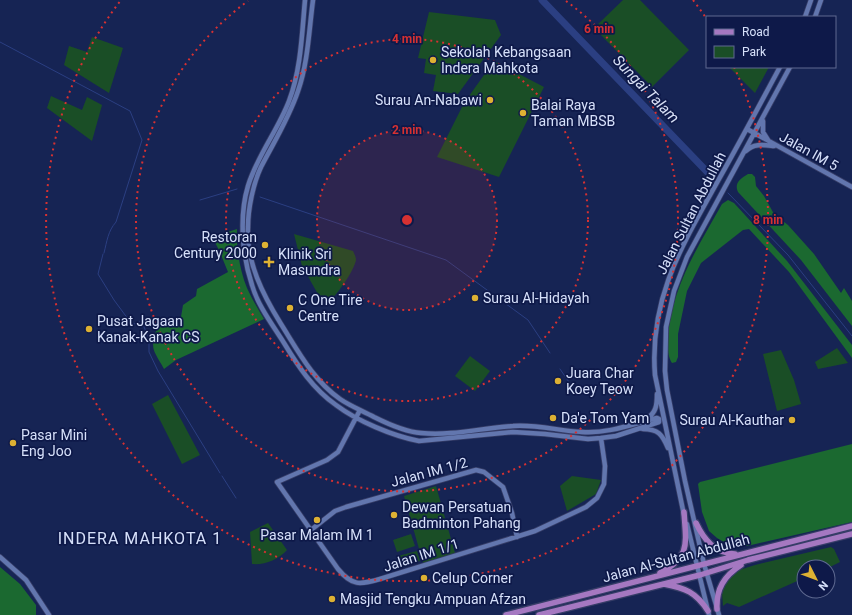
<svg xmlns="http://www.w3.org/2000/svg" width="852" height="615" font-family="Roboto,sans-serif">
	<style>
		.green { fill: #1a4e26 }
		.forest { fill: #1b6930 }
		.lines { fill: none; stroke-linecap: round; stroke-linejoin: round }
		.stream { stroke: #2b3f82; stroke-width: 1 }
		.river { stroke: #2b3f82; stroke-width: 7 }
		.secondary-casing { stroke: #363d67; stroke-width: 6 }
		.primary-casing { stroke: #363d67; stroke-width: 8 }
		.secondary { stroke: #6276ae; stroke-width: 4.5 }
		.primary { stroke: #a578c1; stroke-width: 5.5 }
		.ring { fill: none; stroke: #d63132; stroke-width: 2; stroke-dasharray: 2 4 }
		.poi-dot { fill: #ddb133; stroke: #0e1949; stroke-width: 1.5 }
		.labels { text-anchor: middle; stroke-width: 3.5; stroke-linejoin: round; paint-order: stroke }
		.poi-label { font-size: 14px; fill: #d6e0fa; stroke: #0e1949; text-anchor: start }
		.street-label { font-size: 14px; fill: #d6e0fa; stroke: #0e1949 }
		.water-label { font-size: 15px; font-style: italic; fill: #d8e0f5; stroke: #0e1949 }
		.quarter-label { font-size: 16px; letter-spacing: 1px; fill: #d6e0fa; stroke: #0e1949 }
		.centre { fill: #d63132; stroke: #0e1949; stroke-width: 2 }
		.ring-label { font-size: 12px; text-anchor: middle; font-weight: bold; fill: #d63132; stroke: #0e1949; stroke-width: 3.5; stroke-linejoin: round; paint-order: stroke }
	</style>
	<rect width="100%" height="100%" fill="#162454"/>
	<path class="green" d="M623,0H640L689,50L652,87L594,28Z
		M429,12L495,20L501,35L458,94L433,91L436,75L424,73L426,59L418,58Z
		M92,37L123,48L109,93L64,65L69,46L87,52Z
		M494,61L544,87L499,177L437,157L464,103Z
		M729,67H769L755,93Z
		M51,96L82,110L87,97L102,105L92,141L47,108Z
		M294,234L353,251C354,254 356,256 356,260C354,271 336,297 326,304L323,303L302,266Z
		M837,348L848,363L818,369L815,362Z
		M781,350L794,380L801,404L777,411L763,354Z
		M470,356L490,371L475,391L455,376Z
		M168,395L200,455L182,464L152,404Z
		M572,476L601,480L596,494L567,511L560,486Z
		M436,486L455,553L423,563L404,496Z
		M268,523L287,550C278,560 265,565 252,564L250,532Z
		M411,534L415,546L397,552L393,540Z
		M831,547L834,549L840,562L828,568L804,567V578L739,607L727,603L723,606L722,594L724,583L736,571L755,565Z
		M417,551L420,561L402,567L398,556Z"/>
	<path class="forest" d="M748,174H752L755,177L756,186L764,196L774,214L788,225L814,254L841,293L844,288L852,301V326L801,260L738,192C734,183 740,179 748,174Z
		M728,200L734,203L787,261L852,345V358L789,272L749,229L743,230L701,263L687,291L678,334V357L676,362L672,363C667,355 668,346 668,337C671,288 699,245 722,204Z
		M237,229C236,248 240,271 247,288C252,299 258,309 264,319L176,360L164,369C153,349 149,349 158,326L171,323L181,317L183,305L196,296L197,289L228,272L219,250L212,237Z
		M852,444V522L747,546L729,545L717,538L709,531L702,512L698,484L700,482Z
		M0,567L20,584L36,605V615H0Z"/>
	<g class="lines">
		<path class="stream" d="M0,42L130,111L142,140L116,222C108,231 107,241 104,253
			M728,193L788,255L852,336
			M260,197L446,260L528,320L550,353
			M200,200L237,189
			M103,254L98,274L114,300L131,323L135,324L142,320L145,322L144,327L149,338V352L158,371L220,473
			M560,369L571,385
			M222,476L236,498"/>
		<path class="river" d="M542,0L714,179"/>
		<defs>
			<path id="secondary" d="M305,0C302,33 301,70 289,101C278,130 257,156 248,186C239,216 242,255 252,285C258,306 272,324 284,343C298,366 313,389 336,405C357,421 393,436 419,441L513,432L545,434L588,439L601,438L616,436L659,422V419L657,418C633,424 607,434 582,432C559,431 536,424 513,426C482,428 452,436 421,433C405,432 388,424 374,417C363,411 350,406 340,399C313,380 298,351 281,324C263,295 246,262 248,227C248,209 253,184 261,167C274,142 289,118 298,91C308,63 309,30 313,0
				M805,17L811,0
				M815,17L821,0
				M763,121V132L768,140
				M747,129L852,187
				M746,151C754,143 764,145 774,146
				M360,410L338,452L327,460L277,482L338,569C352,586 360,585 380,579L535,531L586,507L597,498L604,484L605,466L601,438
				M647,419C656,412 657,406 657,394
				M643,429C658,429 662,434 668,448
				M684,515L655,375C649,297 683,244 719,179C740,142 760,104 780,67
				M687,524L709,615
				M311,530L335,511L346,507L476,470L484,472L503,487L512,513L517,537
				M0,557L26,580L49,615
				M719,615L704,564L685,481L667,390L665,371L666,327L674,291L687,257L790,67"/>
			<path id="primary" d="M696,523C704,540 715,553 735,554
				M660,573C691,557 686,543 684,512
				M664,584C685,588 696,592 708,611
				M717,609C716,589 724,576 741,565
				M506,615L852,526
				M539,615L700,575L748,560L852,534"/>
		</defs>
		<use href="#secondary" class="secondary-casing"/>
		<use href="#primary" class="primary-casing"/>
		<use href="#secondary" class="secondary"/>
		<use href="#primary" class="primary"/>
	</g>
	<circle cx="407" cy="220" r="90" fill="#d63132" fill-opacity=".12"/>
	<g class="ring">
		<circle cx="407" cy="220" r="90"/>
		<circle cx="407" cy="220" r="181"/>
		<path d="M566 1A271 271 0 1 1 248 1"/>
		<path d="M693 0A361 361 0 0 1 706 18M734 67A361 361 0 1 1 121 0"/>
	</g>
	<g class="poi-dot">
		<circle cx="433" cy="60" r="4"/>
		<circle cx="490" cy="100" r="4"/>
		<circle cx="523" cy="113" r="4"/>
		<circle cx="265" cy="245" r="4"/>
		<path d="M267 256h4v4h4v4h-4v4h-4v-4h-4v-4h4z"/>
		<circle cx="475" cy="298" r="4"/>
		<circle cx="290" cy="308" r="4"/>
		<circle cx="89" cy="329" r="4"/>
		<circle cx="558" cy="381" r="4"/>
		<circle cx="553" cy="418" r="4"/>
		<circle cx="792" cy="420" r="4"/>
		<circle cx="13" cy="443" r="4"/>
		<circle cx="394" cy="515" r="4"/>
		<circle cx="317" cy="520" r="4"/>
		<circle cx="424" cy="578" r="4"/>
		<circle cx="332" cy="599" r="4"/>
	</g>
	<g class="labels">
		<g class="poi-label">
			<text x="441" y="57">Sekolah Kebangsaan<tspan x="441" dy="16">Indera Mahkota</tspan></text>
			<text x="482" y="105" text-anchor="end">Surau An-Nabawi</text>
			<text x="531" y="110">Balai Raya<tspan x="531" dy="16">Taman MBSB</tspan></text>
			<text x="257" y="242" text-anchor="end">Restoran<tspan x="257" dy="16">Century 2000</tspan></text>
			<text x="278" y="259">Klinik Sri<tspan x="278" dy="16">Masundra</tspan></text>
			<text x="483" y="303">Surau Al-Hidayah</text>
			<text x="298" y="305">C One Tire<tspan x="298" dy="16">Centre</tspan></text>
			<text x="97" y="326">Pusat Jagaan<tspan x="97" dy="16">Kanak-Kanak CS</tspan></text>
			<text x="566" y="378">Juara Char<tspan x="566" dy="16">Koey Teow</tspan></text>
			<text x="561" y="423">Da'e Tom Yam</text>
			<text x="784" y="425" text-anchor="end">Surau Al-Kauthar</text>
			<text x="21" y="440">Pasar Mini<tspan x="21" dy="16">Eng Joo</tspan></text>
			<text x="402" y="512">Dewan Persatuan<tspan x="402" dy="16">Badminton Pahang</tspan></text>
			<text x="317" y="540" text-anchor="middle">Pasar Malam IM 1</text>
			<text x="432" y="583">Celup Corner</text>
			<text x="340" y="604">Masjid Tengku Ampuan Afzan</text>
		</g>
		<g class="street-label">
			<text transform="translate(809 151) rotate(29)" y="5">Jalan IM 5</text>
			<text transform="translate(691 213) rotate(-63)" y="5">Jalan Sultan Abdullah</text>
			<text transform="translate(429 472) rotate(-15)" y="5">Jalan IM 1/2</text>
			<text transform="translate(421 555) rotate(-18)" y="5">Jalan IM 1/1</text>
			<text transform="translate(676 558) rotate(-15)" y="5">Jalan Al-Sultan Abdullah</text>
		</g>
		<g class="water-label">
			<text transform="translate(646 89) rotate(46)" y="5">Sungai Talam</text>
		</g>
		<g class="quarter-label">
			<text x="140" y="544">INDERA MAHKOTA 1</text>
		</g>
	</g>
	<circle cx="407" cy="220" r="6" class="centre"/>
	<g class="ring-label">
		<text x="599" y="33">6 min</text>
		<text x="407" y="43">4 min</text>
		<text x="407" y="134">2 min</text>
		<text x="768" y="224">8 min</text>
	</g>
	<rect x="706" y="16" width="130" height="52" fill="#0e1949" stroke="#5e6990"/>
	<rect x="714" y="29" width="20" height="6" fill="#a578c1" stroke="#5e6990"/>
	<text x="742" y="36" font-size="12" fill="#d6e0fa">Road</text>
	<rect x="714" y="46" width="20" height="12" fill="#1a4e26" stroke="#5e6990"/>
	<text x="742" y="56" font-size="12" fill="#d6e0fa">Park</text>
	<g transform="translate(816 579) rotate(132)"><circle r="19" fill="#0e1949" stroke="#5e6990"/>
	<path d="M0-3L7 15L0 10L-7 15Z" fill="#ddb133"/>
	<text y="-6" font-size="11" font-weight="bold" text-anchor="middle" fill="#d6e0fa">N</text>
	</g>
</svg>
